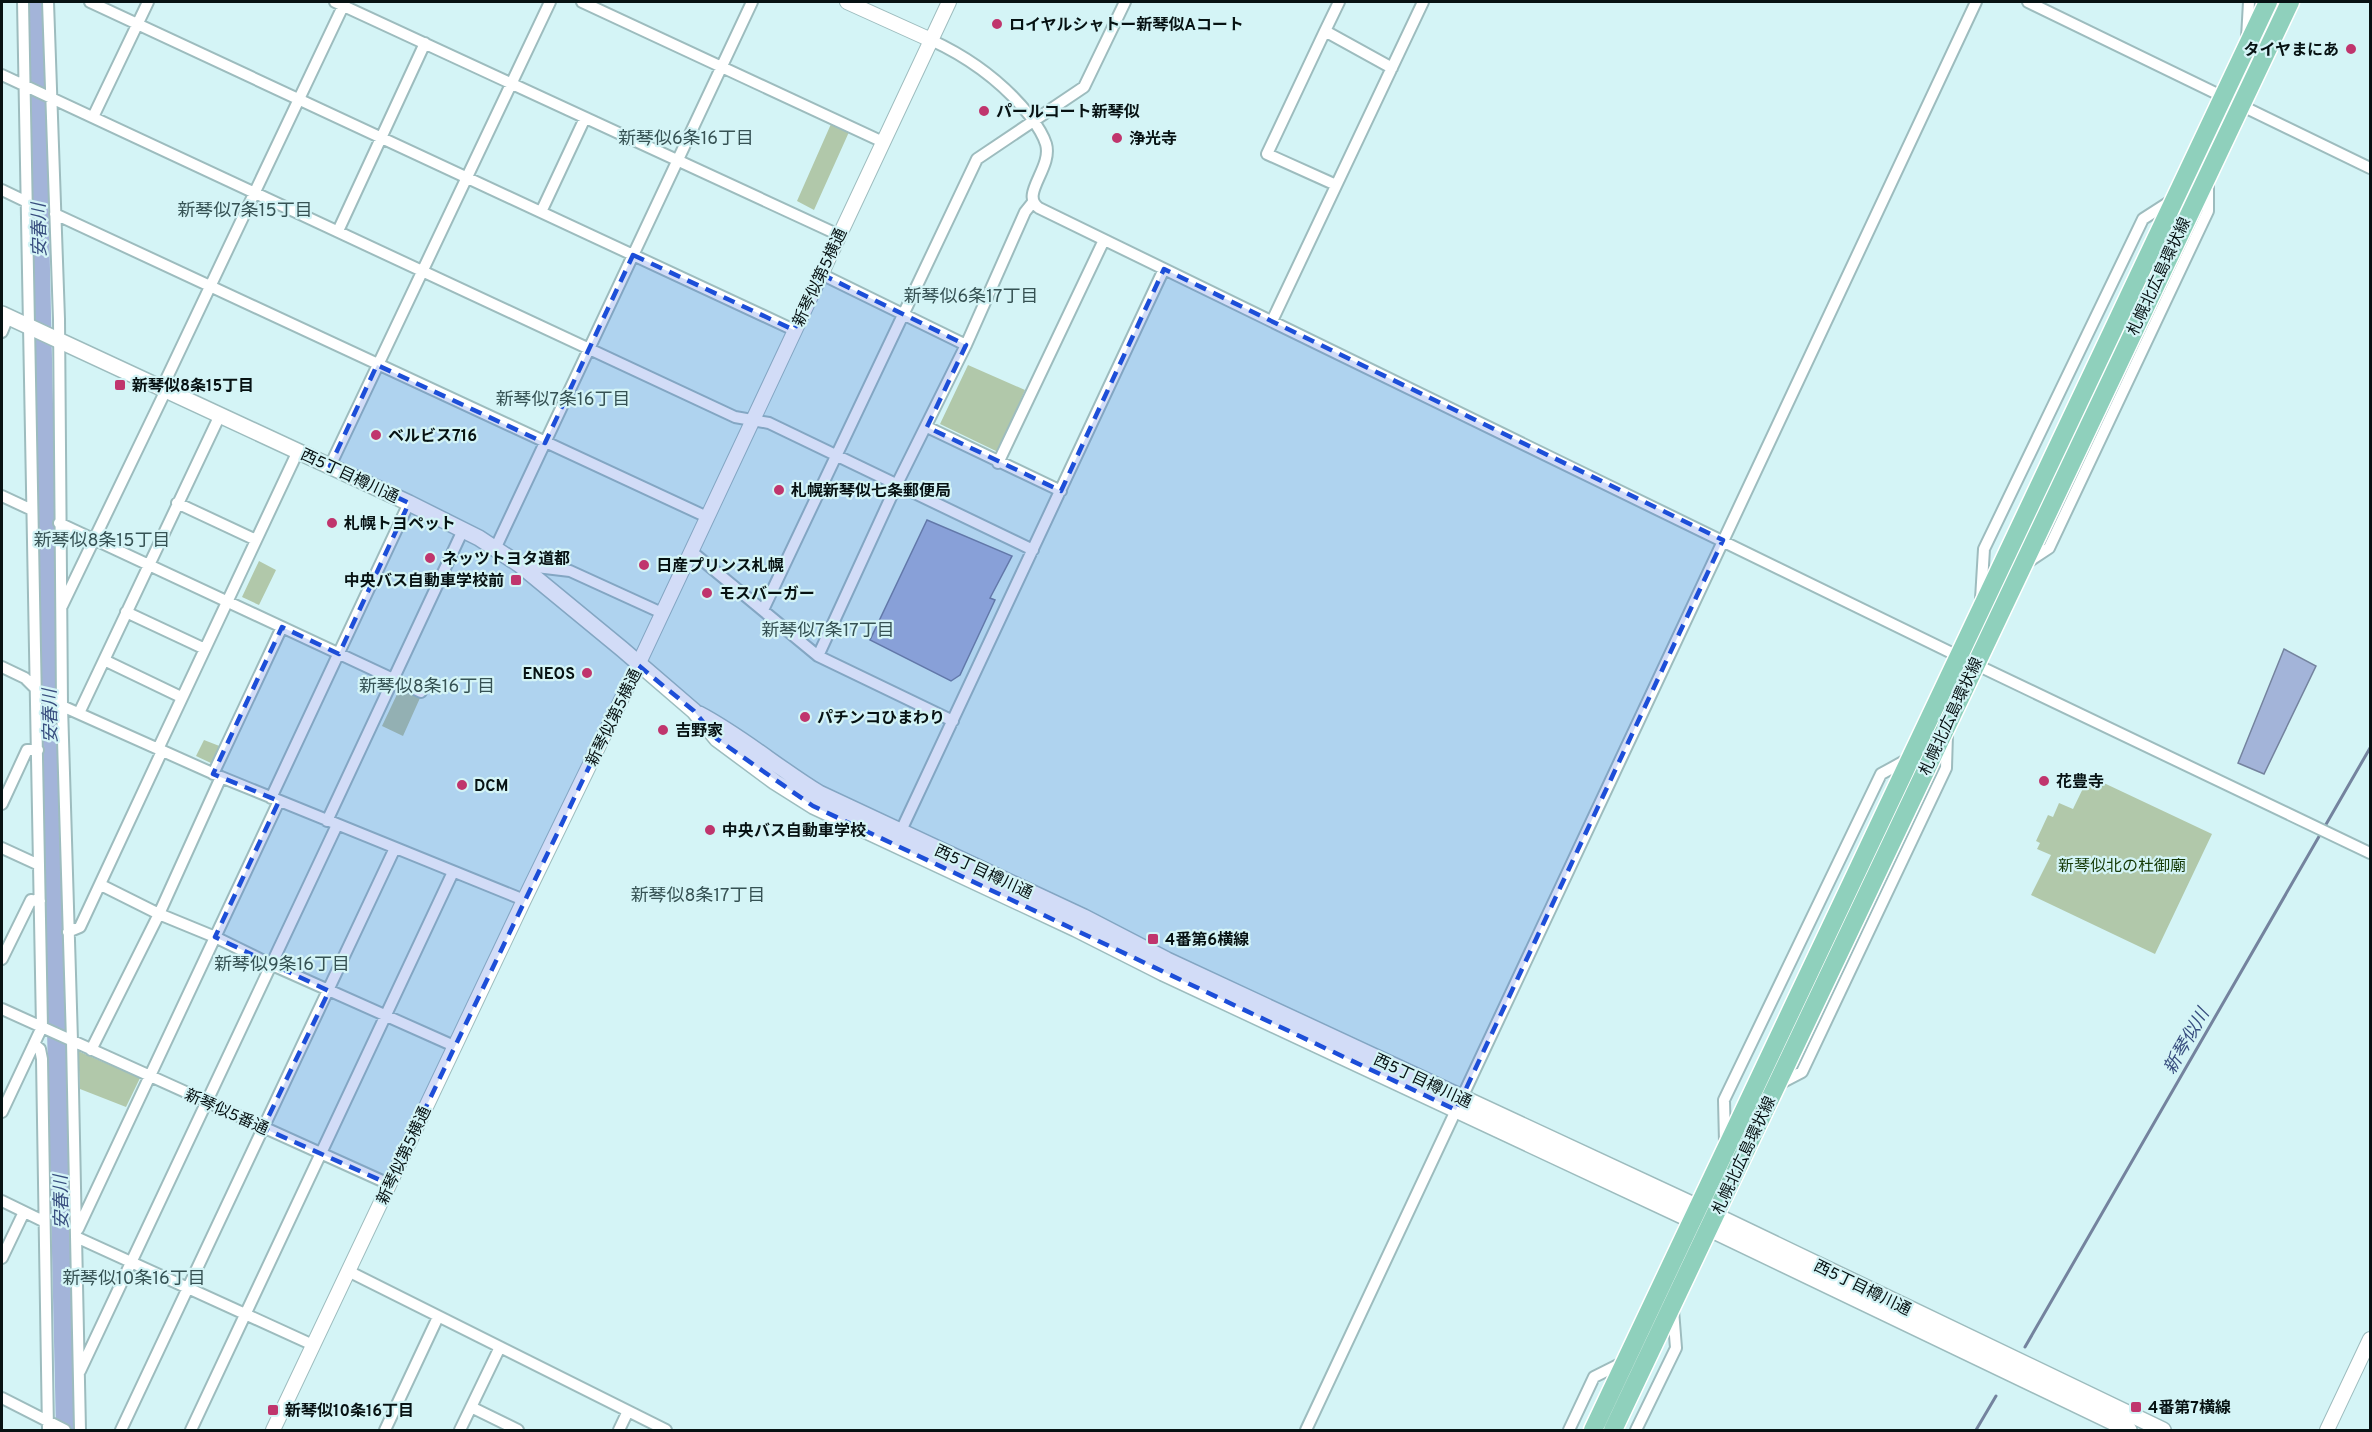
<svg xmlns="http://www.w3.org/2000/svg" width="2372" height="1432" font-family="Overpass,'Noto Sans JP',sans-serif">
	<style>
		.green { fill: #b1c8aa }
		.water { fill: #a3b4d9; stroke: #74839e; stroke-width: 1.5 }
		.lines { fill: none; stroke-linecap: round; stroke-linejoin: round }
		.stream { stroke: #74839e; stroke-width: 3 }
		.river { stroke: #a3b4d9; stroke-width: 20 }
		.minor-casing { stroke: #9dbcbe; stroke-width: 14 }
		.tertiary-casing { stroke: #9dbcbe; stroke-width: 16 }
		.secondary-casing { stroke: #9dbcbe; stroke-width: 18 }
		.primary-casing { stroke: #fff; stroke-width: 21 }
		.minor { stroke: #fff; stroke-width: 10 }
		.tertiary { stroke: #fff; stroke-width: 14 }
		.secondary { stroke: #fff; stroke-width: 15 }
		.primary { stroke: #8fd0bc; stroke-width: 18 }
		.marked { fill: #1d4ed8; fill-opacity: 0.2; stroke: #1d4ed8; stroke-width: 4.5; stroke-dasharray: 12 8; stroke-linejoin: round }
		.poi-dot { fill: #c0356d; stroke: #d4f4f6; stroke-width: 2 }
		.labels { text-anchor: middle; stroke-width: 4.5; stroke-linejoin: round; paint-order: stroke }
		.poi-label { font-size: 16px; font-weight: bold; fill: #071213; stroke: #d4f4f6; text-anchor: start }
		.street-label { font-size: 16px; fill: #071213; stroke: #d4f4f6 }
		.park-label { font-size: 16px; fill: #163a07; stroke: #d4f4f6 }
		.neighbourhood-label { font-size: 18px; fill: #365254; stroke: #d4f4f6 }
		.water-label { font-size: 18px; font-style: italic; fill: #384e7f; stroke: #d4f4f6 }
	</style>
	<rect width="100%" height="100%" fill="#d4f4f6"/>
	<path class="green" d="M831,124L849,132L814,210L797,201Z
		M968,365L1025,390L998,452L940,424Z
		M259,561L276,570L259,605L242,597Z
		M400,688L420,698L403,736L382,726Z
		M204,740L222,747L213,764L196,756Z
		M2089,776L2212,834L2155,954L2031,895L2051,855L2037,849L2040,843L2036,841L2048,815L2053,817L2059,803L2073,809Z
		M78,1051L140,1078L126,1107L80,1089Z"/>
	<path class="water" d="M927,520L1012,556L990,598L995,600L960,675L951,681L870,640Z
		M2284,649L2316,666L2264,774L2238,763Z"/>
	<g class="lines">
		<path class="stream" d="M2025,1347L2370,748
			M1976,1430L1996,1396"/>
		<path class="river" d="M34,2L66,1430"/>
		<defs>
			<path id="minor" d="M48,2L59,319L62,706L72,1041L80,1430
				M90,2L794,330
				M335,2L839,235
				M582,2L883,142
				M1339,2L1325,31L1392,68
				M2028,2L2370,168
				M1325,31L1267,154L1336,185
				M2247,38L2249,2
				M931,40C970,58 1003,82 1030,116C1036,124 1043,134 1046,144C1053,168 1019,195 1039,208L1958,656L2370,853
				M2,75L735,417L769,423L1033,550
				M93,117L148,2
				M2,190L27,202
				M541,212L585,118
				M55,214L707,517
				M338,231L425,43
				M821,274L966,345
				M1272,321L1423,2
				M2,332L8,317
				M162,388L345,2
				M927,427L1061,491
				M998,463L1104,240
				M330,466L550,2
				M2,496L32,510
				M177,503L256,540
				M59,523L421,692
				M495,549L752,2
				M691,551L818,656L953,721
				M2028,562L2049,548L2208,211V181
				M520,565L570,571L662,613
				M1981,599L1984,549L2143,219L2171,201
				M62,606L166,390
				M763,610L977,159L1084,87L1125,2
				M126,612L205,649
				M818,656L897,484L966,345L1025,212L1033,202
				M104,660L181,697
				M2,667L25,678L41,694L62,706L221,777L524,900
				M79,713L220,415
				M158,749L298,451
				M213,774L282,627
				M271,798L409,503
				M2,804L27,750H38
				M327,821L463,530
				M898,837L1164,269
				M2,848L39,865
				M101,885L159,914L215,937L270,964L454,1046
				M68,932L80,927L162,751
				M2,959L31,900L40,901
				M2,1009L389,1184
				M34,1044L40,1049L42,1059L48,1430
				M91,1050L159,914L221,777
				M1777,1085L1802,1072L1946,768L1947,734
				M2,1112L42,1027L23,2
				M1725,1142L1724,1100L1881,774L1910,758
				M2,1201L43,1221
				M78,1229L279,801
				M76,1237L313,1345
				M2,1258L24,1212
				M348,1271L666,1430
				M80,1371L337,825
				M2,1398L65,1430
				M471,1407L518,1430
				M121,1430L395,848
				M191,1430L453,872
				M385,1430L438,1317
				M460,1430L500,1347
				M619,1430L628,1411
				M1306,1430L1976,2
				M1569,1430L1594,1377L1624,1362
				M1636,1430L1676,1348L1673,1310"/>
			<path id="tertiary" d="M847,2L931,40
				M273,1430L524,900L638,665L949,2
				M2327,1430L2370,1339"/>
			<path id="secondary" d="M2,314L409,503L479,538L520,565L622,649L694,711L717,739L775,782L813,806L1076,929L1163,973L1691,1220L2129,1430
				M699,714C741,736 778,768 819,793L1084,917L1167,960L1698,1207L2163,1430"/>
			<path id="primary" d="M1593,1430L2268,2
				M1613,1430L2290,2"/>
		</defs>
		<use href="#minor" class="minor-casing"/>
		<use href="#tertiary" class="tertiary-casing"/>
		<use href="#secondary" class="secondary-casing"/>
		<use href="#primary" class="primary-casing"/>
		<use href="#minor" class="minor"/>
		<use href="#tertiary" class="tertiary"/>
		<use href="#secondary" class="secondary"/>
		<use href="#primary" class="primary"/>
	</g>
	<path class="marked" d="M633,255L794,330L821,274L966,345L927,427L1061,491L1164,269L1723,540L1456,1110L813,806L717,739L694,711L638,665L389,1184L263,1128L329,991L215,937L279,801L213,774L282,627L339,654L409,503L330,466L377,365L545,443Z"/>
	<g class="poi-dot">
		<circle cx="997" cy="24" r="6"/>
		<circle cx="2351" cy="49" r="6"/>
		<circle cx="984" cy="111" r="6"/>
		<circle cx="1117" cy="138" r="6"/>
		<rect x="114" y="379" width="12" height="12" rx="3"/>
		<circle cx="376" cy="435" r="6"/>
		<circle cx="779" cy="490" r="6"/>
		<circle cx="332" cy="523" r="6"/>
		<circle cx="430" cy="558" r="6"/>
		<circle cx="644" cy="565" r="6"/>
		<rect x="510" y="574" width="12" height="12" rx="3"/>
		<circle cx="707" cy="593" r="6"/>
		<circle cx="587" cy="673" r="6"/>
		<circle cx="805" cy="717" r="6"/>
		<circle cx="663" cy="730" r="6"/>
		<circle cx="2044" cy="781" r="6"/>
		<circle cx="462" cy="785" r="6"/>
		<circle cx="710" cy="830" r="6"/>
		<rect x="1147" y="933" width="12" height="12" rx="3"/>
		<rect x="2130" y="1401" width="12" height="12" rx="3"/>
		<rect x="267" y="1404" width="12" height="12" rx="3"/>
	</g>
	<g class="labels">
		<g class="poi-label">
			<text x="1009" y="30">ロイヤルシャトー新琴似Aコート</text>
			<text x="2339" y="55" text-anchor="end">タイヤまにあ</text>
			<text x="996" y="117">パールコート新琴似</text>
			<text x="1129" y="144">浄光寺</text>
			<text x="132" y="391">新琴似8条15丁目</text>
			<text x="388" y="441">ベルビス716</text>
			<text x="791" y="496">札幌新琴似七条郵便局</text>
			<text x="344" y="529">札幌トヨペット</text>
			<text x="442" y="564">ネッツトヨタ道都</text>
			<text x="656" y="571">日産プリンス札幌</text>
			<text x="504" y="586" text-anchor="end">中央バス自動車学校前</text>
			<text x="719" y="599">モスバーガー</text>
			<text x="575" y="679" text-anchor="end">ENEOS</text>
			<text x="817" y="723">パチンコひまわり</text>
			<text x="675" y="736">吉野家</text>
			<text x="2056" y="787">花豊寺</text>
			<text x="474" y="791">DCM</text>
			<text x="722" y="836">中央バス自動車学校</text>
			<text x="1165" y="945">4番第6横線</text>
			<text x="2148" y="1413">4番第7横線</text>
			<text x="285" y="1416">新琴似10条16丁目</text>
		</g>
		<g class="street-label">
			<text transform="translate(2158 276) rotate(-65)" y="6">札幌北広島環状線</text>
			<text transform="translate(819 277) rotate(-65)" y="6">新琴似第5横通</text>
			<text transform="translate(350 475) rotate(25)" y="6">西5丁目樽川通</text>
			<text transform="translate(1950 716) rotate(-65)" y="6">札幌北広島環状線</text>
			<text transform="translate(613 717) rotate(-64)" y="6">新琴似第5横通</text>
			<text transform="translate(984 871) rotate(25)" y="6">西5丁目樽川通</text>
			<text transform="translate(1423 1080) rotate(25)" y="6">西5丁目樽川通</text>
			<text transform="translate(227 1111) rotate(24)" y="6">新琴似5番通</text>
			<text transform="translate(403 1155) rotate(-65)" y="6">新琴似第5横通</text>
			<text transform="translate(1743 1155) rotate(-65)" y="6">札幌北広島環状線</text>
			<text transform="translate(1863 1287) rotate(26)" y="6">西5丁目樽川通</text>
		</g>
		<g class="park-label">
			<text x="2122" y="871">新琴似北の杜御廟</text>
		</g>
		<g class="neighbourhood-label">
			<text x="686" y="144">新琴似6条16丁目</text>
			<text x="245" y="216">新琴似7条15丁目</text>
			<text x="971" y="302">新琴似6条17丁目</text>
			<text x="563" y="405">新琴似7条16丁目</text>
			<text x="102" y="546">新琴似8条15丁目</text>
			<text x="828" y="636">新琴似7条17丁目</text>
			<text x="427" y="692">新琴似8条16丁目</text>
			<text x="698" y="901">新琴似8条17丁目</text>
			<text x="282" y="970">新琴似9条16丁目</text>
			<text x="134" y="1284">新琴似10条16丁目</text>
		</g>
		<g class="water-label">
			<text transform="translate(39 230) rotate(-91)" y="6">安春川</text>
			<text transform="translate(50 716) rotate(-91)" y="6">安春川</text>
			<text transform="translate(2186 1041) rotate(-60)" y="6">新琴似川</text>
			<text transform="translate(61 1202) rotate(-91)" y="6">安春川</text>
		</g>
	</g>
	<rect width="2372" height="1432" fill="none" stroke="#071213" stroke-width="6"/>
</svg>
